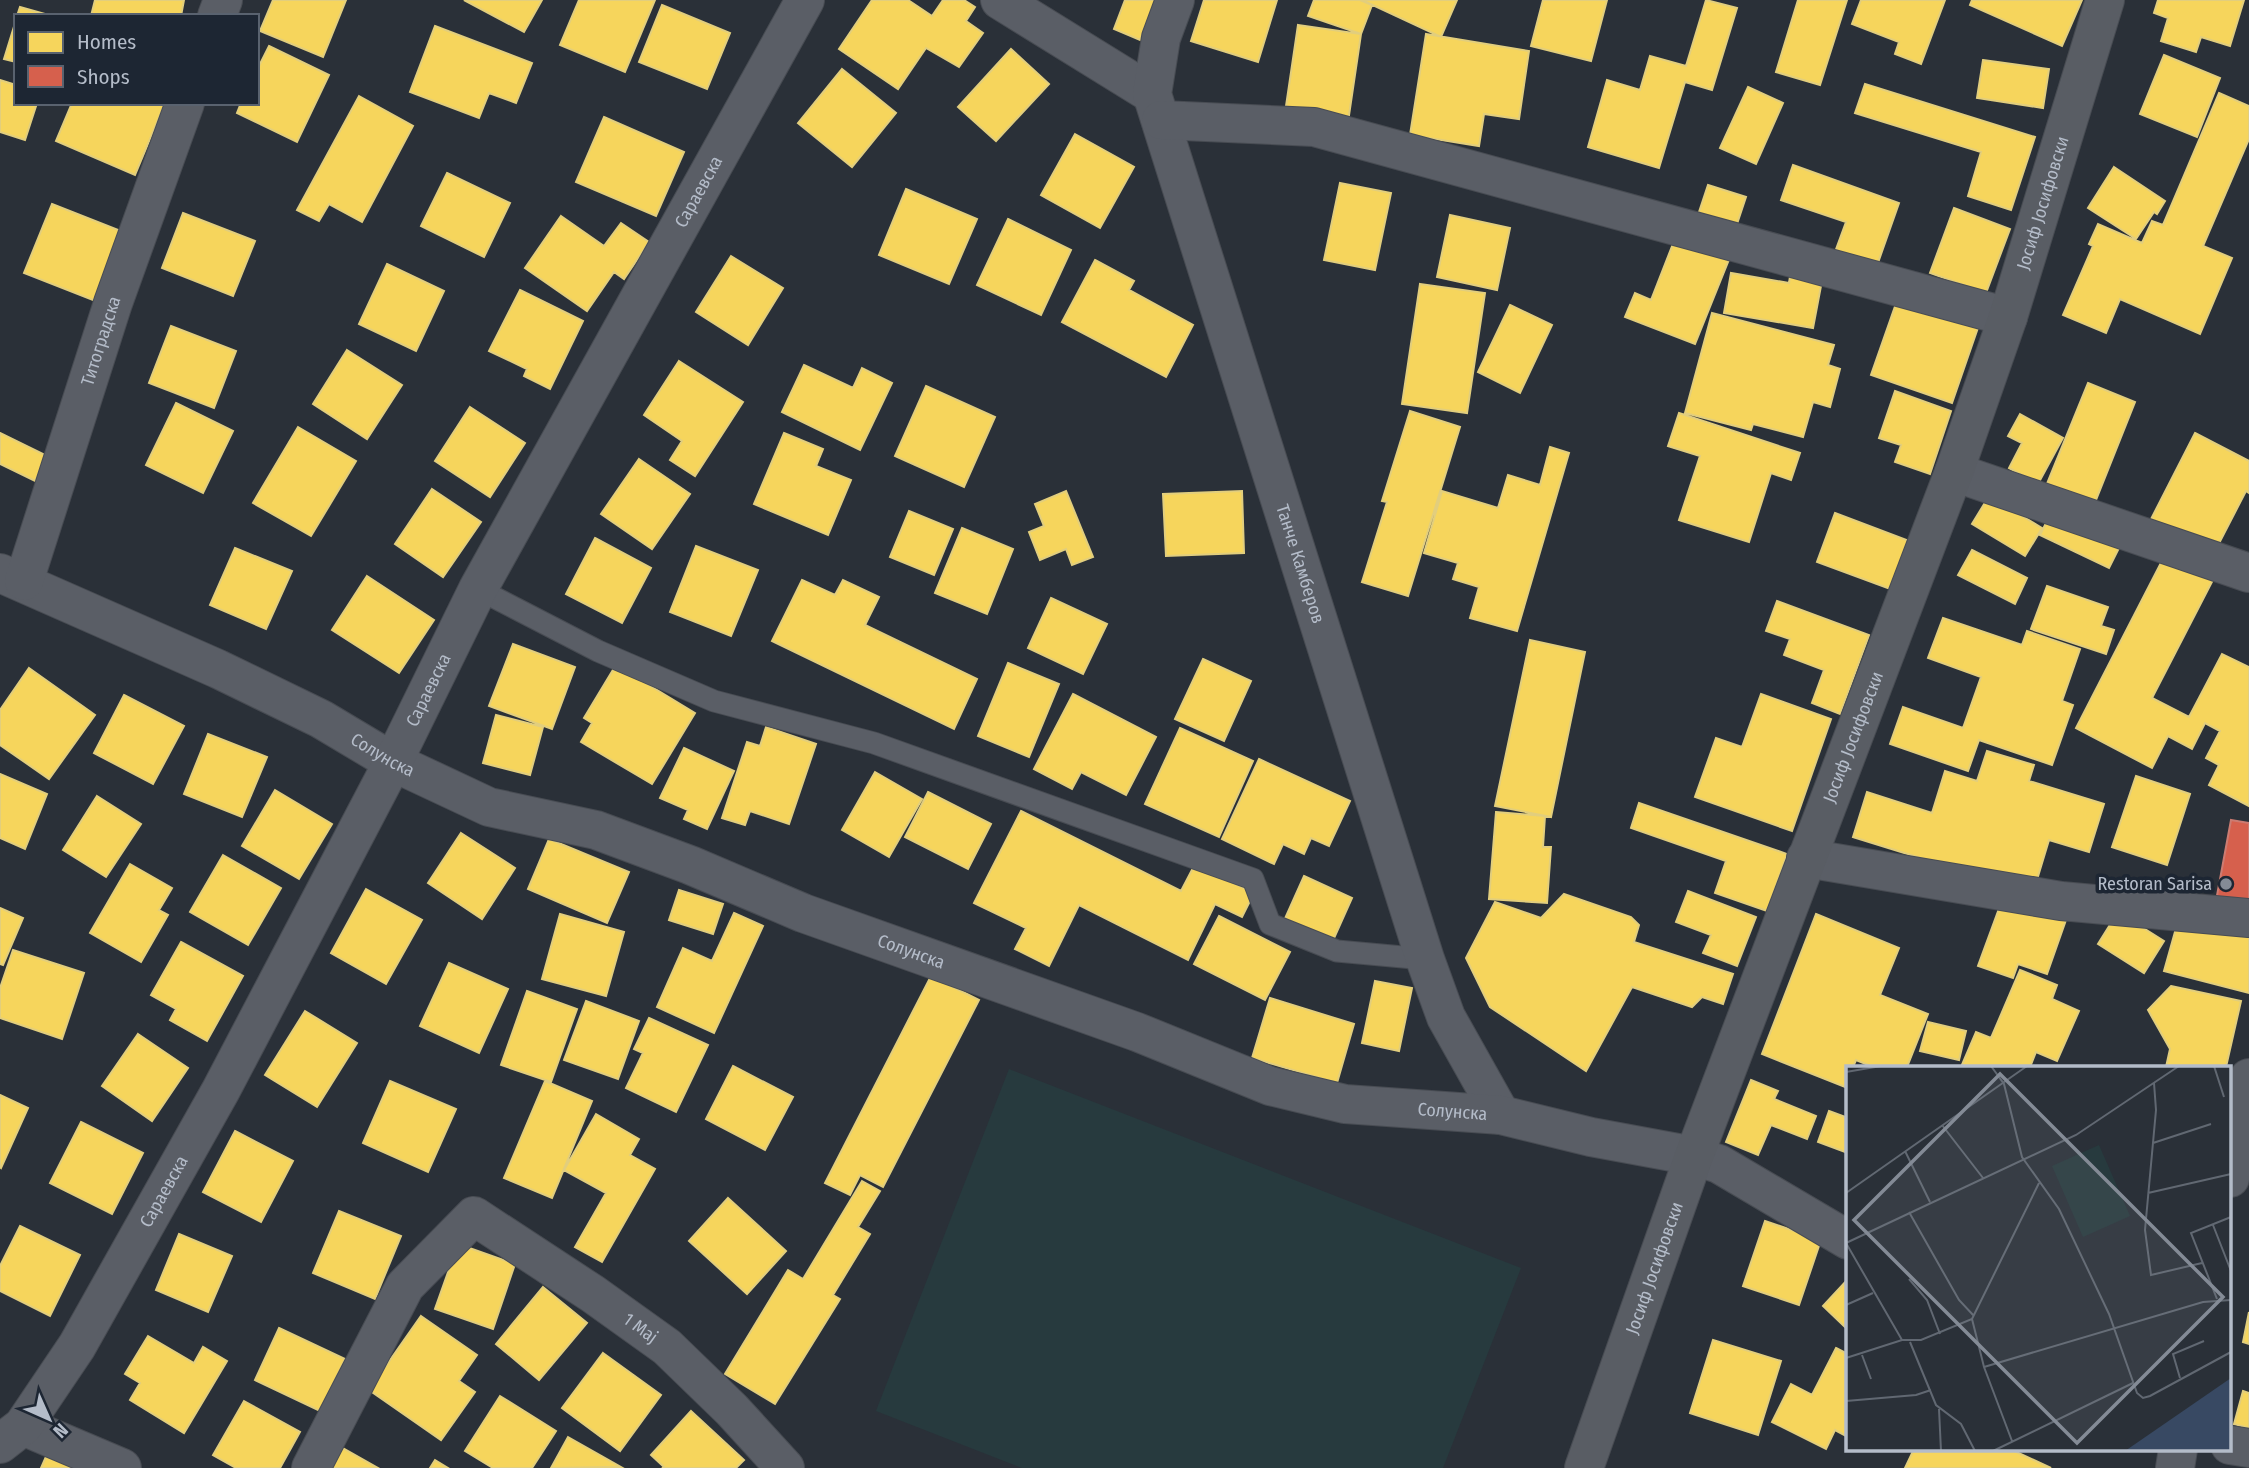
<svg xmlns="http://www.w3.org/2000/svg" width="2249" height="1468" font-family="'Fira Sans Condensed',sans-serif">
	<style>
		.green { fill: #273a3e }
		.homes { fill: #f6d55c; stroke: #e2ce7d; stroke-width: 2 }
		.shops { fill: #d6604d; stroke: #cc7c72; stroke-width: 2 }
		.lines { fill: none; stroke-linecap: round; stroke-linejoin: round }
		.service-casing { stroke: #484c53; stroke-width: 23 }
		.minor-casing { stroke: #484c53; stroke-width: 40 }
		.tertiary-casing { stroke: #484c53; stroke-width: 40 }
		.secondary-casing { stroke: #484c53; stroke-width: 40 }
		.service { stroke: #5a5e66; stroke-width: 21 }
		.minor { stroke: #5a5e66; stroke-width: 38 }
		.tertiary { stroke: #5a5e66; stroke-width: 38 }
		.secondary { stroke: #595d64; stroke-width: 38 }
		.poi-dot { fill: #848b96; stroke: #1d2633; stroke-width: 2.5 }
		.labels { text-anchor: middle; stroke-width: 7; stroke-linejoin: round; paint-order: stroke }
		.street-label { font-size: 18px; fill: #b4bcc9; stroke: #1d2633 }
		.poi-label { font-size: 18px; fill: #b4bcc9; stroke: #1d2633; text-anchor: end }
		.inset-road { fill: none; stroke: #616872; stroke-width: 2 }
		.view { fill: #848b96; fill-opacity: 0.15; stroke: #848b96; stroke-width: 3.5 }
		.inset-edge { fill: none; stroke: #b4bcc9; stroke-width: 3.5 }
	</style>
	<rect width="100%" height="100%" fill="#2a3038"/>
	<path class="green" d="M1009,1069L1521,1268L1443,1468H1022L876,1411Z"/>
	<path class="homes" d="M95,0H184L181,16H91Z
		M273,0H346L323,57L260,31Z
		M464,0H542L524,32Z
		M579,0H655L625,72L560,45Z
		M872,0H908L932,16L943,0H964L975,7L966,21L983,33L959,67L926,48L898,89L839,49Z
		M1125,0H1156L1140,40L1114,29Z
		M1204,0H1277L1258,62L1191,41Z
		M1314,0H1360L1372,5L1361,34L1308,16Z
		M1362,0H1457L1441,37Z
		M1543,0H1607L1591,61L1531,46Z
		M1706,0L1737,8L1712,90L1685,82L1659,168L1588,147L1607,80L1640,90L1650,56L1686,66Z
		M1798,0H1847L1820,85L1776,72Z
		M1861,0H1945L1921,64L1895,54L1899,42L1852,24Z
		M1972,0H2082L2062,46L1970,5Z
		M2158,0H2244L2230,46L2201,37L2196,52L2161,41L2168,18L2154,13Z
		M662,5L730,33L707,89L639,62Z
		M20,7L52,16H17Z
		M16,20V62L4,59Z
		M1298,25L1361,34L1348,122L1285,113Z
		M435,26L532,63L516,103L489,93L479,118L410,92Z
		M1426,34L1529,51L1519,119L1484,114L1479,146L1410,135Z
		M269,46L329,75L297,142L237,113L241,103H257V70Z
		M1011,49L1049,84L996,141L958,107Z
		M2164,55L2220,78L2197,137L2140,114Z
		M1983,60L2049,69L2043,108L1977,98Z
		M842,69L896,113L852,167L798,123Z
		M0,80L16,85V103H37L25,140L0,132Z
		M1865,84L2035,137L2011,210L1968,196L1981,152L1855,113Z
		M1748,87L1783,103L1756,164L1720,148Z
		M2219,93L2249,106V139L2203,246L2232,258L2200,334L2120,299L2106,333L2063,315L2093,246L2089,244L2098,224L2142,243L2152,221L2163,225Z
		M359,96L413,126L362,222L329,204L319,221L297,210Z
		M72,103H165L135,175L56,141Z
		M604,117L684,152L656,216L576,182Z
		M1075,134L1134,167L1100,228L1041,195Z
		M1793,165L1899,203L1873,277L1831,263L1846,222L1781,200Z
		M2114,167L2165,201L2157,214L2154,212L2136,239L2088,208Z
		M447,173L510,203L484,257L421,226Z
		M1340,183L1391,193L1375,270L1324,260Z
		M1708,185L1746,197L1733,236L1695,224Z
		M906,189L977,219L949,284L879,255Z
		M52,204L126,233L98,302L24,273Z
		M1954,208L2010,229L1986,293L1930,273Z
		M183,213L255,241L233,296L162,268Z
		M1450,215L1510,228L1497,290L1437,277Z
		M561,216L604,246L621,223L649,242L624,279L614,272L587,311L525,268Z
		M1008,219L1071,250L1041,315L977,285Z
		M1678,231L1732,252L1695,344L1625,317L1635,293L1651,300Z
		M731,256L783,288L748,345L696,312Z
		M1095,260L1134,281L1129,290L1193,325L1166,377L1062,322Z
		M387,264L444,291L416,351L359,324Z
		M1792,264L1824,270L1813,328L1724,313L1731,273L1789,283Z
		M1420,284L1485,293L1467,413L1402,404Z
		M520,290L583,321L550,389L524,376L527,369L489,351Z
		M1899,295L1980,322L1952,403L1871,375Z
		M1510,305L1552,325L1520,393L1478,372Z
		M1712,313L1834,345L1828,365L1840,369L1830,407L1813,402L1803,437L1753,424L1751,430L1685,413Z
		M171,326L236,351L214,408L149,383Z
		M347,350L402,385L367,439L313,404Z
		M679,361L743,402L695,476L670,460L682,441L644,415Z
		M804,365L853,388L862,368L892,383L860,450L782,412Z
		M2088,383L2135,402L2090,515L2042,496Z
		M926,386L995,417L964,487L895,456Z
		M1895,391L1951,411L1930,474L1895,462L1901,445L1879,438Z
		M176,403L233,431L203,493L146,465Z
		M470,407L525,443L490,497L435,461Z
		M1410,411L1460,427L1408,596L1362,582L1387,502L1382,501Z
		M1679,413L1800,453L1791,480L1771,473L1749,542L1679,520L1700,456L1668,446Z
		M2020,414L2063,438L2038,484L2009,468L2022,443L2008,436Z
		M298,427L356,461L311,536L253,503Z
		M0,433L47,456L35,481L0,464Z
		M784,433L823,449L816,466L851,480L828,535L754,504Z
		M2195,433L2249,461V493L2246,491L2212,557L2148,525Z
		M1550,447L1569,453L1517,631L1470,618L1479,587L1453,579L1458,563L1424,553L1442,491L1498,508L1508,475L1540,485Z
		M639,459L690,494L652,549L601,514Z
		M432,489L481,522L443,577L395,544Z
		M1066,491L1093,557L1072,565L1066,549L1040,560L1029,532L1044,526L1035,504Z
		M1242,491L1244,553L1166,556L1163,494Z
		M1989,496L2042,528L2025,556L1972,524Z
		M909,511L953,529L934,575L890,557Z
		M1835,513L1912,542L1893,590L1817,562Z
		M2051,513L2120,546L2109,568L2040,535Z
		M962,528L1013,549L987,614L935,593Z
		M595,538L651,568L622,623L566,594Z
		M696,546L758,570L731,636L670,612Z
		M235,548L292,571L266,629L210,605Z
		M1972,550L2027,578L2015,604L1958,575Z
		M2167,551L2215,576L2152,698L2189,717L2222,654L2249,667V806L2209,785L2219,765L2206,758L2220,731L2205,723L2192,749L2168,736L2152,768L2076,728Z
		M367,576L434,620L399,673L332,630Z
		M802,580L835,595L843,580L879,597L865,625L977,679L954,729L772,641Z
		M2047,586L2108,607L2101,626L2114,630L2106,654L2031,629Z
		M1051,598L1107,624L1083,674L1028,648Z
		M1777,601L1869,635L1840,714L1812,703L1824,670L1784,655L1790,639L1766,631Z
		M1943,618L2022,645L2027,631L2080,649L2062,701L2073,705L2052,765L1979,740L1968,771L1890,744L1903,707L1963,728L1981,677L1928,658Z
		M1530,640L1585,652L1551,817L1495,806Z
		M513,644L575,667L552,729L489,706Z
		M1203,659L1251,681L1224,741L1175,719Z
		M1008,663L1059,684L1029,757L978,736Z
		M616,665L695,713L652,784L581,742L592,723L584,718Z
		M29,668L95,715L49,779L0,745V710Z
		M1073,694L1156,737L1126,795L1081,772L1072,789L1034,769Z
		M1761,694L1831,719L1792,831L1695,797L1716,738L1742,747Z
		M124,695L184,726L153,784L94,753Z
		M496,715L543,727L530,775L483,763Z
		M766,727L816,744L789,824L750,811L745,825L722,818L747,742L760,746Z
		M1180,728L1253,761L1219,837L1145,804Z
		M208,734L267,757L242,817L184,794Z
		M684,748L734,771L707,829L684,819L688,810L660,798Z
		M1987,751L2034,765L2029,781L2104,804L2089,852L2049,840L2033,893L1853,837L1867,792L1932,813L1945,771L1977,781Z
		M1259,759L1350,801L1329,846L1311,838L1304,854L1283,844L1274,864L1222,839Z
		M875,772L922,799L889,857L842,830Z
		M0,774L47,794L25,849L0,838Z
		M2136,776L2190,794L2167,865L2112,847Z
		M275,790L332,824L299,879L242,846Z
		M928,792L991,824L968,869L905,837Z
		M97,796L141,824L106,877L63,850Z
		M1639,803L1787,854L1767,911L1715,893L1726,861L1631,828Z
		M1021,811L1181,891L1195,864L1254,893L1242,917L1215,904L1188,960L1079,905L1049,966L1015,949L1026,928L974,903Z
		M1496,812L1545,816L1543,847H1551L1547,903L1489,899Z
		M461,833L515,868L482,919L428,883Z
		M549,839L629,872L607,923L528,889Z
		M223,855L281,888L248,945L190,912Z
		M130,864L172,888L159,910L168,915L141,962L90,933Z
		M1304,876L1352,898L1331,945L1283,923Z
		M366,889L422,920L386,984L331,953Z
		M679,890L723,904L713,934L669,920Z
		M1688,891L1756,917L1737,966L1703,953L1711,935L1676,922Z
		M1564,894L1631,917L1639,925L1634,942L1733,974L1723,1004L1702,997L1692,1007L1632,987L1586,1071L1490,1007L1466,958L1495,902L1541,918Z
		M2004,895L2067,917L2047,974L2018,964L2013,978L1978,966Z
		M0,908L23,918L3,965L0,964Z
		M2118,912L2164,941L2144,973L2098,944Z
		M734,913L763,926L714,1033L657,1007L683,948L712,961Z
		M560,914L624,932L606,996L542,979Z
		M1816,914L1899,948L1880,995L1928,1014L1907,1067H1873L1856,1060L1853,1067H1848V1079L1845,1087L1762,1054Z
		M2180,914L2249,932V993L2164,971Z
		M1219,916L1290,952L1265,1000L1194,964Z
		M181,942L243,976L207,1041L170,1020L176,1009L151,995Z
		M13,950L84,973L62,1039L0,1018V988Z
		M449,963L508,989L479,1053L420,1026Z
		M2020,970L2057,985L2052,999L2079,1011L2057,1061L2036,1052L2030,1067H1961L1976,1032L1991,1038Z
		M931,976L979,1000L883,1187L860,1175L850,1195L825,1183Z
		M1375,981L1412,988L1399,1051L1362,1043Z
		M2171,986L2241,1001L2226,1067H2166L2170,1049L2148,1010Z
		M527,991L577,1009L551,1082L501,1065Z
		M1270,998L1354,1024L1337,1083L1252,1058Z
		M586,1001L639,1021L618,1079L564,1060Z
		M305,1011L357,1043L317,1107L265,1075Z
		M649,1018L708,1045L676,1112L626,1088L643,1053L634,1049Z
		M1928,1022L1966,1031L1959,1060L1920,1051Z
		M138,1034L188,1068L152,1121L102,1086Z
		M733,1066L793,1097L765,1150L706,1119Z
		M1751,1080L1778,1091L1774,1099L1816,1116L1807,1139L1771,1125L1758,1155L1726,1142Z
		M390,1081L456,1109L428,1172L363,1143Z
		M545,1081L592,1101L552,1198L504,1178Z
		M0,1095L28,1108L1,1168L0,1167Z
		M1829,1111L1848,1118V1153L1818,1142Z
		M596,1114L639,1139L630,1155L655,1169L602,1262L575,1247L606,1193L564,1170Z
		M81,1122L143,1153L112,1214L50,1183Z
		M235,1131L293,1161L261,1222L203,1192Z
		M862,1181L880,1191L858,1227L870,1234L833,1295L840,1299L775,1404L725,1374L788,1270L803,1279Z
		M728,1198L786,1251L747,1294L689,1241Z
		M339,1211L401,1236L375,1299L313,1273Z
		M1765,1221L1821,1240L1799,1305L1743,1286Z
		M20,1226L80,1255L50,1316L0,1291V1266Z
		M179,1234L232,1256L208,1312L156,1290Z
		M458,1244L515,1264L493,1329L435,1309Z
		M1848,1279V1330L1823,1306Z
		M543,1287L587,1323L539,1380L496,1344Z
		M2249,1312V1344L2243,1342Z
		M421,1316L477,1355L459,1381L475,1392L441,1440L369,1390Z
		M279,1328L345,1359L320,1411L255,1380Z
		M148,1336L194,1363L203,1347L227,1361L184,1433L130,1400L140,1383L125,1374Z
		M1713,1340L1781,1361L1758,1435L1690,1413Z
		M1836,1348L1848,1354V1437L1835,1430L1826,1449L1772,1422L1791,1384L1812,1395Z
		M603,1353L661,1395L620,1451L562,1408Z
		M2243,1391L2249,1393V1428L2234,1424Z
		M500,1396L556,1431L532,1468H493L465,1451Z
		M244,1401L300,1432L280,1468H236L213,1455Z
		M691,1411L744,1460L736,1468H662L664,1467L651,1455Z
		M568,1437L621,1467L551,1468Z
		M334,1443L378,1468H320Z
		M1914,1449H2010L2051,1468H1905Z
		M48,1452L86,1468H41Z
		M435,1460L448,1468H430Z"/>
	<path class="shops" d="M2231,820L2249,823V907L2216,901Z"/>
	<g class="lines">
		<defs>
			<path id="service" d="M478,589L598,651L714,701L874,743L1253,879L1270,924L1337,951L1425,959"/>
			<g id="minor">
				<path d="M1000,0L1152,94"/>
				<path id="s1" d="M1175,0L1161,38L1152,94L1425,959L1446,1017L1501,1115"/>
				<path d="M217,16L223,0"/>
				<path d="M1161,120L1314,127L2008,317"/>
				<path d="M1954,472L2249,573"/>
				<path id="s2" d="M0,573L218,669L321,719L393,762L489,807L596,830L690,865L803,913L1137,1032L1270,1086L1345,1104L1501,1115L1591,1137L1694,1156L1719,1164L1848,1240"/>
				<path id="s3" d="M24,581L113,303L185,103"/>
				<path d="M1806,858L2061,901L2249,918"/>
				<path d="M23,1426L122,1468"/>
				<path id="s4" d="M0,1444L23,1426L77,1346L221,1090L393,762L478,589L805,0"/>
				<path d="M2230,1445L2249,1448"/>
				<path id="s5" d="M311,1468L405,1286L474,1216L593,1294L667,1347L732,1410L785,1468"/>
			</g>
			<path id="tertiary" d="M2230,1178L2249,1078
				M2175,1468L2178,1449"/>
			<g id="secondary">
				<path id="s6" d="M1584,1468L1694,1156L1954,472L2008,317L2105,0"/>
			</g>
		</defs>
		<use href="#service" class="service-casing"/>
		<use href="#minor" class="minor-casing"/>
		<use href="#tertiary" class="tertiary-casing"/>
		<use href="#secondary" class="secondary-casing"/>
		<use href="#service" class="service"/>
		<use href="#minor" class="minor"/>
		<use href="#tertiary" class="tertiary"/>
		<use href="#secondary" class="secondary"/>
	</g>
	<circle class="poi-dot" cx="2226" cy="884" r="7"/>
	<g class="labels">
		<g class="street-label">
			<text dy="6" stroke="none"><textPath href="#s4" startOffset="1437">Сараевска</textPath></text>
			<text dy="6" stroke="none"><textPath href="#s6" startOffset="1346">Јосиф Јосифовски</textPath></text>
			<text dy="6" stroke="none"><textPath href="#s3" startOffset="252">Титоградска</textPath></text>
			<text dy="6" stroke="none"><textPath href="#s1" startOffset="590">Танче Камберов</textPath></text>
			<text dy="6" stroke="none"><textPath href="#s4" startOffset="870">Сараевска</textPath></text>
			<text dy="6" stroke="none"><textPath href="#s6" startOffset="779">Јосиф Јосифовски</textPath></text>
			<text dy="6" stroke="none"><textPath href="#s2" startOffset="424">Солунска</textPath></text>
			<text dy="6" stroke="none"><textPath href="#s2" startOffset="990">Солунска</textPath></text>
			<text dy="6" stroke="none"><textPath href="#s2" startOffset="1558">Солунска</textPath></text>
			<text dy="6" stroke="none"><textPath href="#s4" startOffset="303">Сараевска</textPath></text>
			<text dy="6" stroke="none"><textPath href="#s6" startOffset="212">Јосиф Јосифовски</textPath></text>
			<text dy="6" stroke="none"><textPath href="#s5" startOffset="504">1 Мај</textPath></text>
		</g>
		<g class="poi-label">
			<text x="2212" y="890">Restoran Sarisa</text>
		</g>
	</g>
	<g transform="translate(1846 1066)">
		<rect width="385" height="385" fill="#2a3038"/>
		<path d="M253,79L284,150L237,171L206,100Z" fill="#273a3e"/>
		<path d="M385,312V385H279Z" fill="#384963"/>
		<path class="inset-road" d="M145,0L158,18L176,91L213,143L263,248L291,327L297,332L304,330L385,286M368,0L378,31M0,6L35,0M308,17L310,44L299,164L305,209L356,197M96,59L137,112M307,77L365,58M59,85L84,136M0,127L181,0M302,127L385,108M63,146L113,234L128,250M367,159L385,205M0,177L56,274M0,177L230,69L333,0M63,213L81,234L94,268M371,233L345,167L385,151M0,239L27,227M126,253L138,301L166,375M64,276L90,339L115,358L129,385M16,289L25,313M0,292L56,274H75L126,253L193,117M138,301L357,236L385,234M334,312L327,288L358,275M0,335L70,329L85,324M93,343L95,385M147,385L287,317"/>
		<path class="view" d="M154,8L377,231L231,377L8,154Z"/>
		<rect width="385" height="385" class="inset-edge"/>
	</g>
	<rect x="14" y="14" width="245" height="91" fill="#1d2633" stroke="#59626f" stroke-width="2"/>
	<rect x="28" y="32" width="35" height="21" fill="#f6d55c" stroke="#59626f" stroke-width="2"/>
	<text x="77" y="49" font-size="21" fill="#b4bcc9">Homes</text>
	<rect x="28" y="66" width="35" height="21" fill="#d6604d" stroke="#59626f" stroke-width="2"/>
	<text x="77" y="84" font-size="21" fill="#b4bcc9">Shops</text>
	<g transform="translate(49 1419) rotate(135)" stroke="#1d2633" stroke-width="5" paint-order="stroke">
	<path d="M0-5L12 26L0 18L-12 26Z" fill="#b4bcc9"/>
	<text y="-10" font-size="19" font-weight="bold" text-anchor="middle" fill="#b4bcc9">N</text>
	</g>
</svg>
